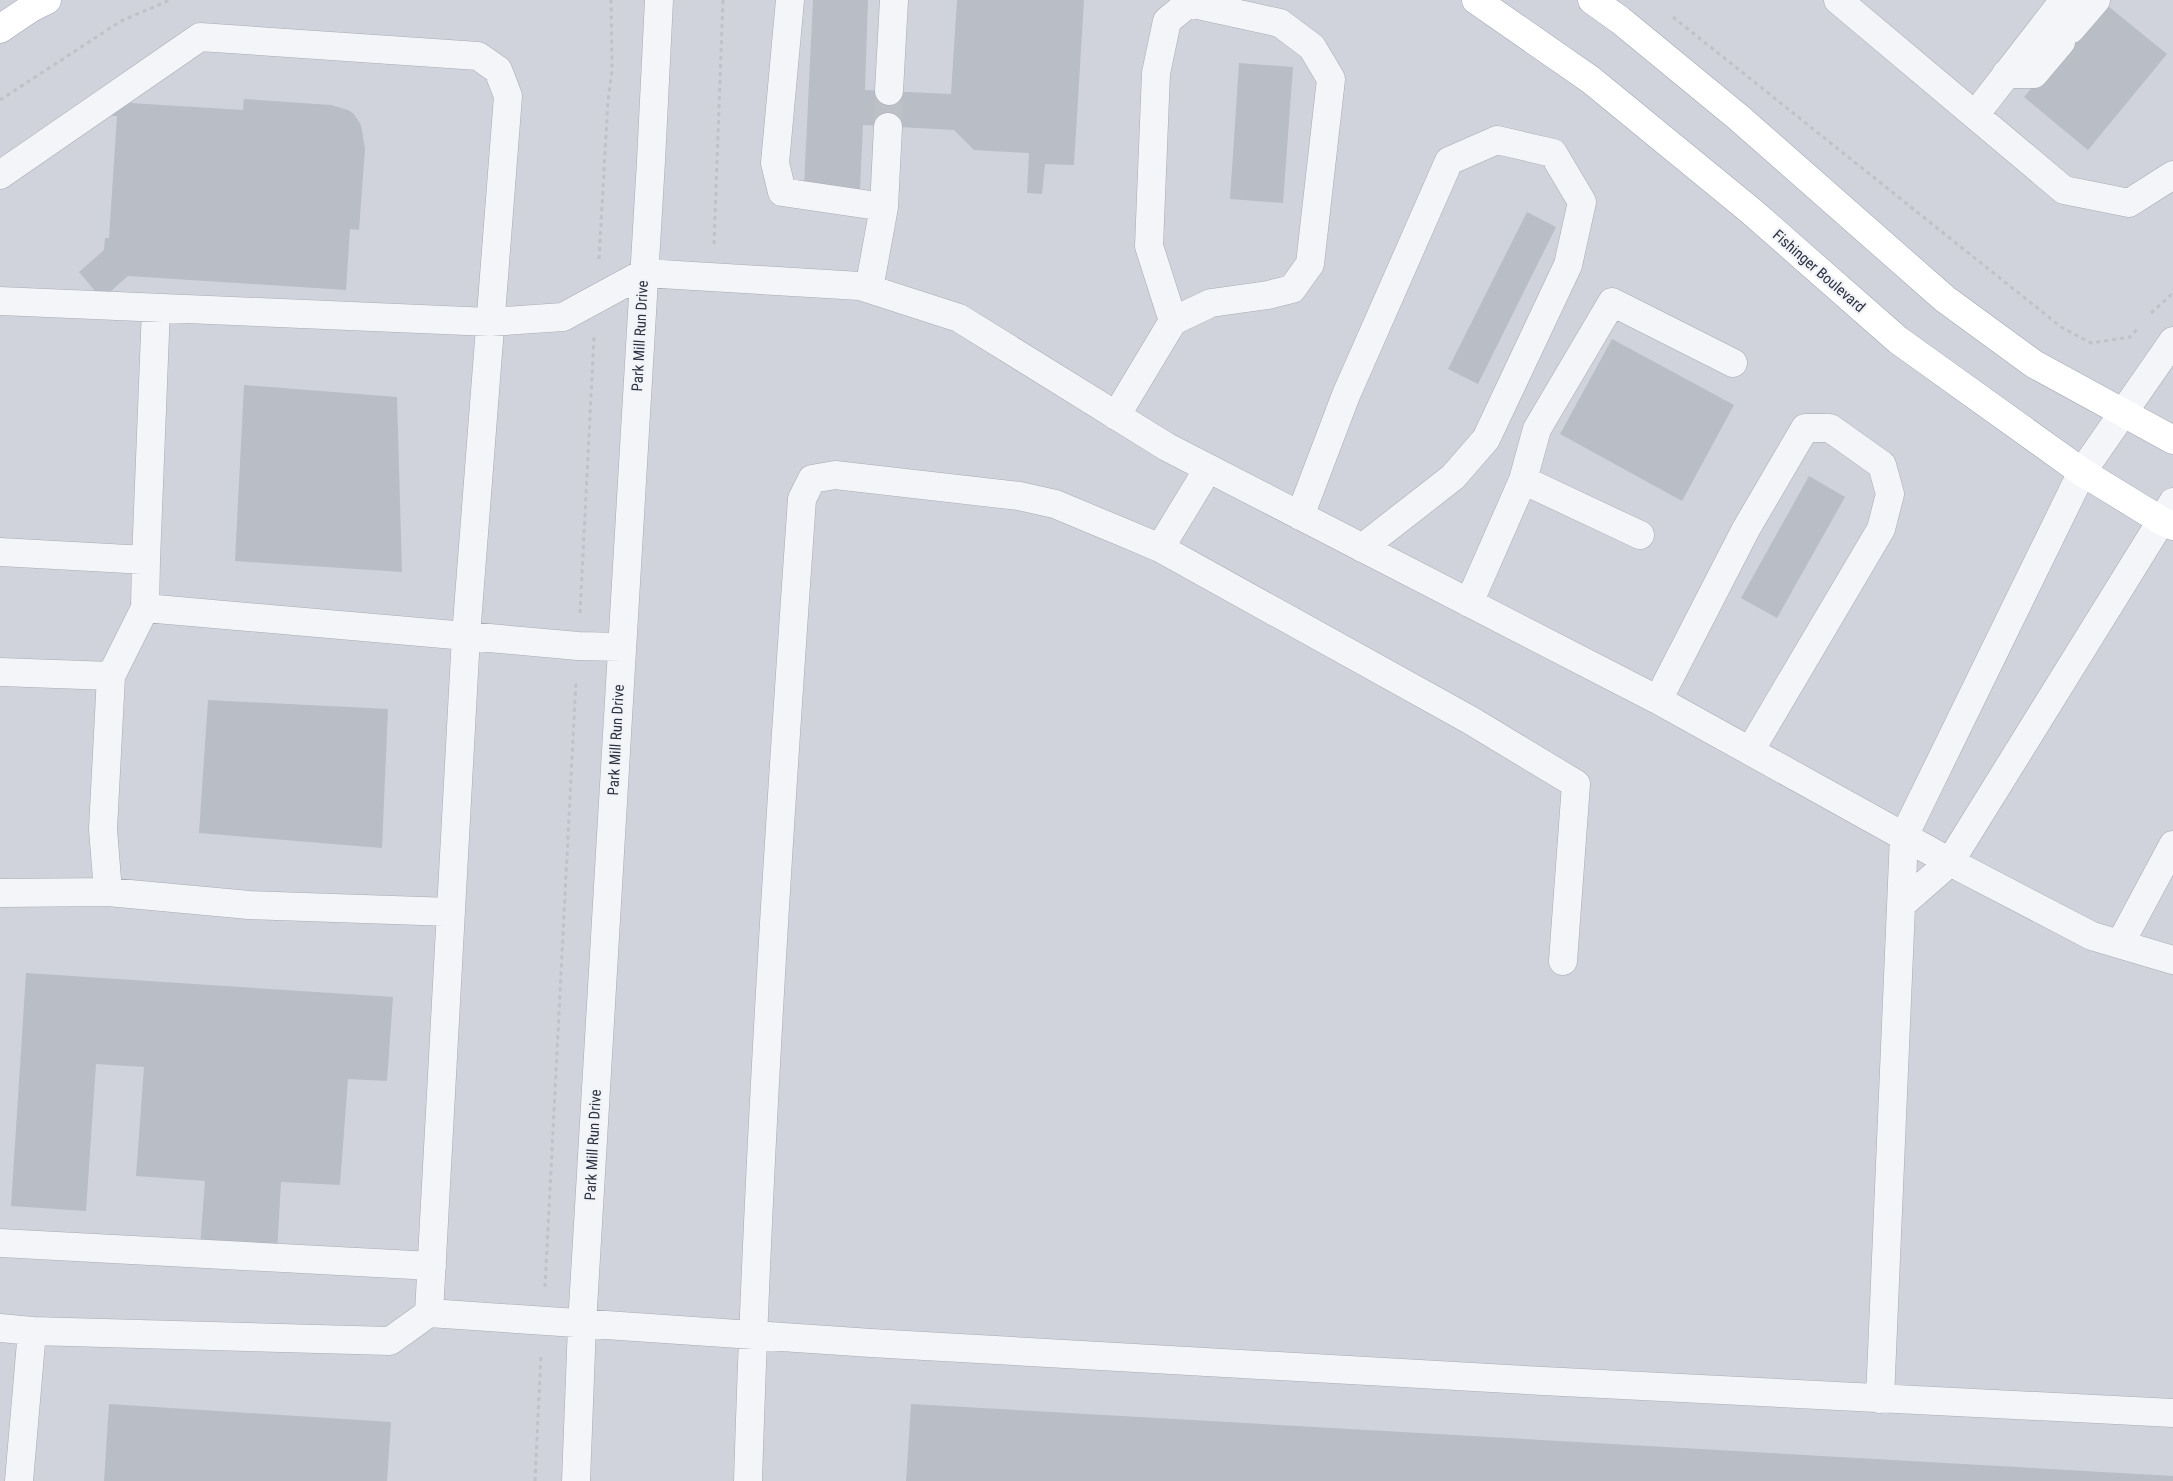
<svg xmlns="http://www.w3.org/2000/svg" width="2173" height="1481" font-family="'Roboto Condensed',sans-serif">
	<style>
		.built { fill: #d0d3db }
		.building { fill: #b9bdc6 }
		.lines { fill: none; stroke-linecap: round; stroke-linejoin: round }
		.minor-tunnel { stroke: #bdc0c7; stroke-width: 28; stroke-dasharray: 28 14; stroke-linecap: butt }
		.minor-casing { stroke: #a7abb3; stroke-width: 29 }
		.major-casing { stroke: #a2a8b4; stroke-width: 29 }
		.path { stroke: #c0c2c8; stroke-width: 3; stroke-dasharray: 4 4; stroke-linecap: butt }
		.minor { stroke: #f4f5f8; stroke-width: 28 }
		.major { stroke: #fff; stroke-width: 28 }
		.labels { text-anchor: middle; stroke-width: 4.5; stroke-linejoin: round; paint-order: stroke }
		.street-label { font-size: 15px; fill: #2b3140; stroke: #f1f3f7 }
	</style>
	<rect width="100%" height="100%" fill="#e2e4e9"/>
	<path class="built" d="M0,0H2173V1481H0Z"/>
	<path class="building" d="M813,0H868L865,90L951,94L957,0H1084L1074,165L1045,164L1042,194L1027,193L1029,153L974,150L954,130L863,125L860,189L804,186Z
		M2103,2L2167,54L2088,150L2024,97Z
		M1239,63L1293,67L1283,203L1230,199Z
		M244,99L331,105L348,110L354,114L361,125L365,149L359,230L350,229L346,290L128,276L102,299L79,272L104,250L105,238H109L117,116H112L114,102L243,110Z
		M1527,212L1556,227L1478,384L1448,369Z
		M1612,339L1734,405L1682,501L1560,434Z
		M244,385L397,397L402,572L235,561Z
		M1809,476L1845,497L1777,618L1741,598Z
		M208,700L388,709L382,848L199,833Z
		M26,973L393,997L387,1081L348,1079L340,1185L281,1182L277,1252L200,1247L205,1181L136,1176L144,1067L96,1064L86,1211L11,1206Z
		M109,1404L391,1422L387,1481H104Z
		M911,1404L2173,1476V1481H906Z"/>
	<g class="lines">
		<path class="minor-tunnel" d="M888,127L889,91"/>
		<defs>
			<path id="minor" d="M790,0L775,163L782,192L884,207L869,289
				M1838,0L2064,190L2129,203L2173,175
				M2071,29L2096,0
				M2006,74H2034L2061,42
				M889,91L894,0
				M1975,115L2064,0
				M0,175L200,37L478,56L498,70L508,96L466,636L145,608
				M884,207L888,127
				M0,301L490,322L563,317L644,273L860,286L959,318L1167,447L1658,700L1950,862L2092,936L2173,960
				M1116,416L1173,321L1211,303L1268,295L1292,289L1310,264L1331,79L1312,47L1280,23L1189,3L1167,21L1156,73L1149,246L1173,321
				M1523,480L1537,429L1612,302L1733,363
				M1300,516L1346,395L1449,161L1497,140L1553,153L1582,202L1568,265L1486,439L1453,477L1362,548
				M1160,548L1208,469
				M0,552L146,560L145,608L111,676L0,672
				M146,560L156,308
				M1469,603L1523,480L1640,535
				M111,676L103,829L108,892L249,905L451,912
				M1658,700L1746,529L1805,428H1830L1882,465L1890,494L1881,529L1750,751
				M0,893L108,892
				M1902,904L1950,862L2173,502
				M2120,944L2173,845
				M0,1243L432,1266
				M429,1313L466,636L578,646L621,647
				M0,1328L32,1331
				M1880,1399L1904,836L2082,472L2173,341
				M19,1481L32,1331L390,1341L429,1313L871,1343L1543,1381L2173,1413
				M576,1481L582,1325L651,161L659,0
				M748,1481C758,1153 779,826 802,499L812,479L835,475L1019,496L1055,504L1127,534L1160,548L1470,720L1576,784L1563,961"/>
			<path id="major" d="M1476,0L1591,80L1751,211L1898,340L2082,472L2162,521L2173,526
				M1592,0L1620,20L1738,117L1945,299L2034,364L2173,440
				M0,29L31,8L47,0"/>
		</defs>
		<use href="#minor" class="minor-casing"/>
		<use href="#major" class="major-casing"/>
		<path class="path" d="M1673,17L2061,327L2091,343L2130,337L2139,327
			M0,100L121,21L170,0
			M714,244L723,0
			M599,259L608,100L612,71L611,0
			M2151,313L2173,293
			M580,613L594,337
			M545,1287L576,680
			M535,1481L541,1354"/>
		<use href="#minor" class="minor"/>
		<use href="#major" class="major"/>
	</g>
	<g class="labels">
		<g class="street-label">
			<text transform="translate(1819 271) rotate(41)" y="5">Fishinger Boulevard</text>
			<text transform="translate(640 336) rotate(-87)" y="5">Park Mill Run Drive</text>
			<text transform="translate(616 740) rotate(-87)" y="5">Park Mill Run Drive</text>
			<text transform="translate(593 1145) rotate(-87)" y="5">Park Mill Run Drive</text>
		</g>
	</g>
</svg>
